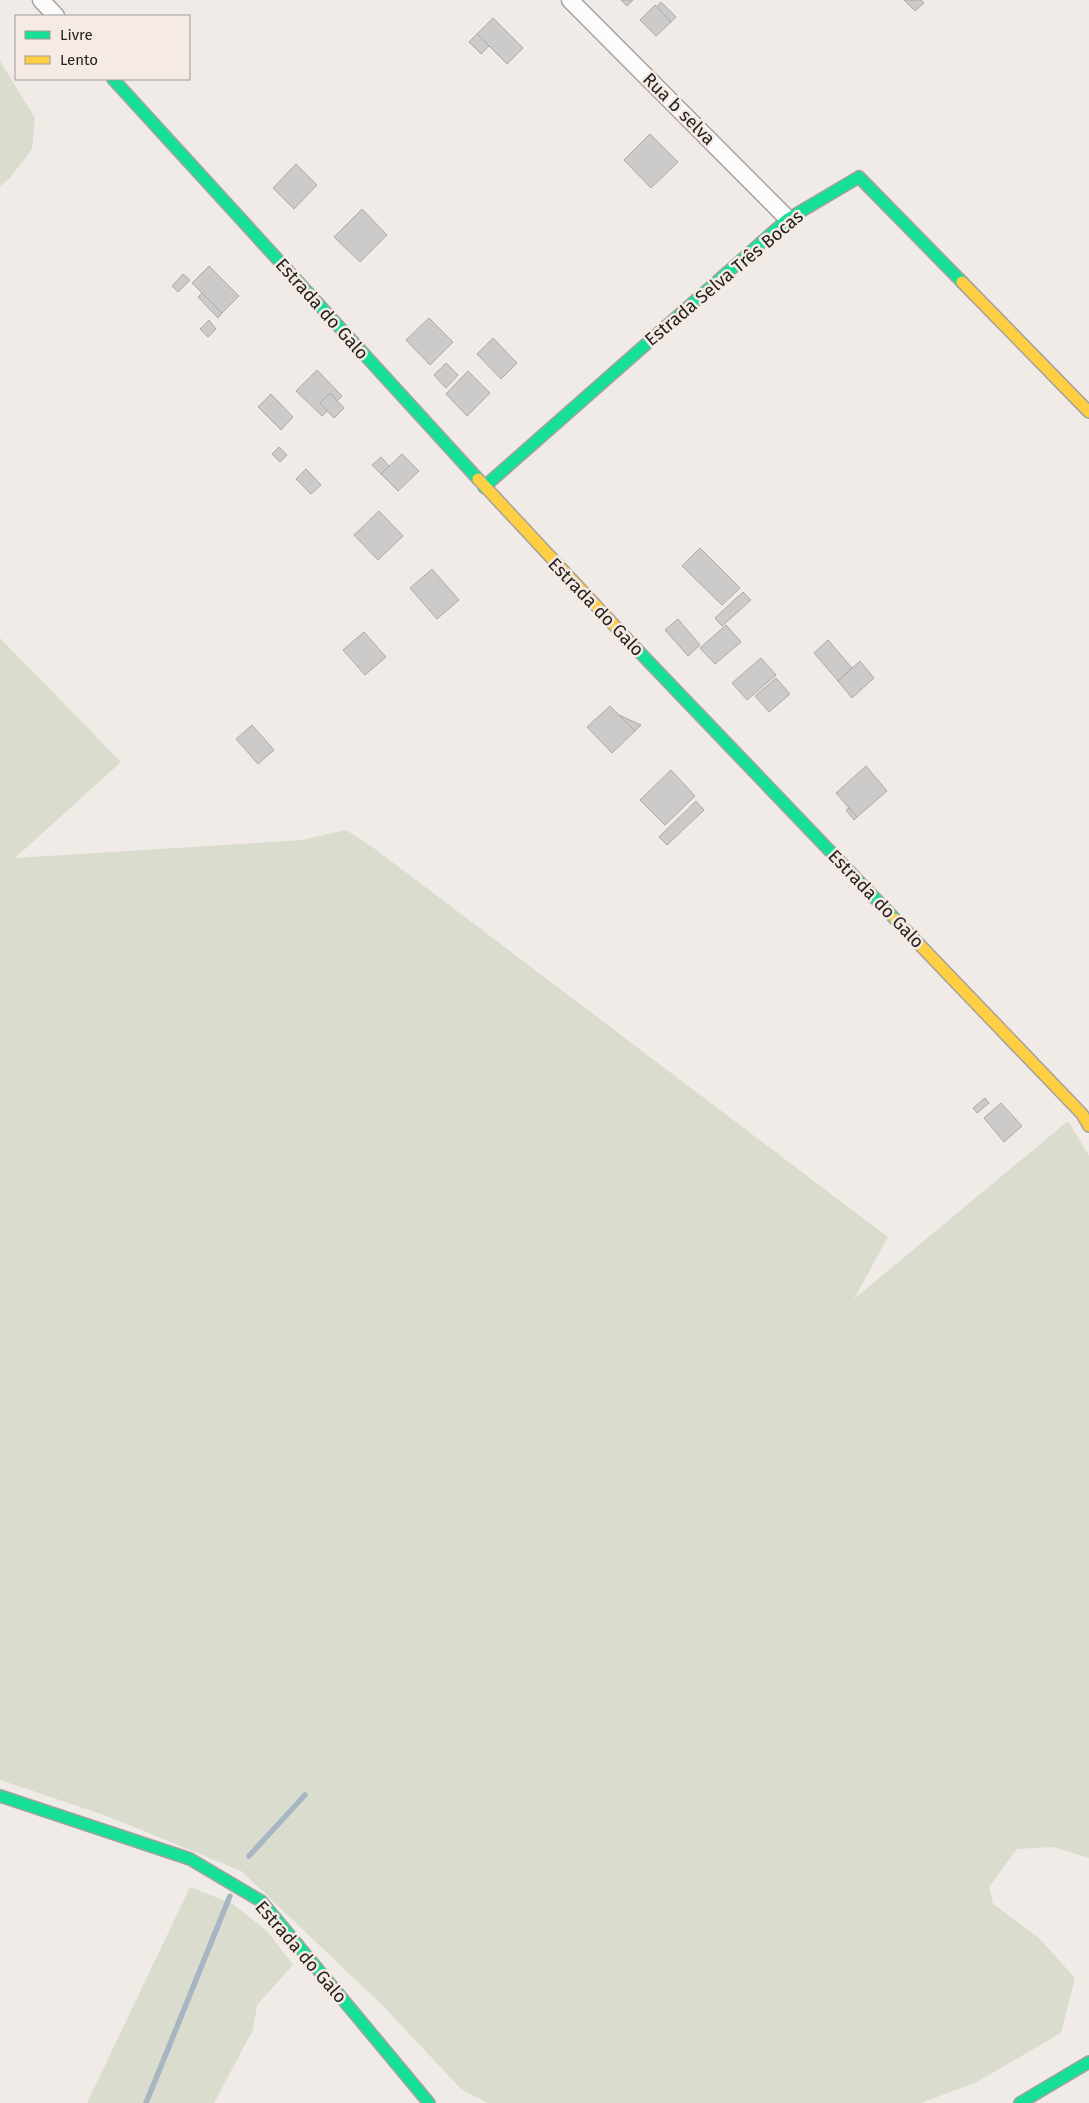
<svg xmlns="http://www.w3.org/2000/svg" width="1089" height="2103" viewBox="0 0 1089 2103" font-family="'Fira Sans',sans-serif">
<style>
.green{fill:#daddcd}
.lines{fill:none;stroke-linecap:round;stroke-linejoin:round}
.stream{stroke:#a7b6c3;stroke-width:5.5}
.building{fill:#cdcaca;stroke:#aca9a9}
.street-casing{stroke:#a5a19f;stroke-width:19}
.fast-casing{stroke:#a5a19f;stroke-width:14}
.slow-casing{stroke:#a5a19f;stroke-width:14}
.street{stroke:#fdfcfc;stroke-width:16}
.fast{stroke:#16e098;stroke-width:11}
.slow{stroke:#ffcf43;stroke-width:11}
.labels{text-anchor:middle;stroke-width:5;stroke-linejoin:round;paint-order:stroke}
.street-label{font-size:18px;fill:#25211f;stroke:#f5eae4}
</style>
<rect width="100%" height="100%" fill="#f1ebe8"/>
<!-- green -->
<g class="green">
<path d="M 0,61 L 35,118 L 32,149 L 10,178 L 0,186 Z"/>
<path d="M 0,638 L 121,762 L 15,858 L 302,840 L 346,830 L 371,846 L 888,1237 L 854,1299 L 1068,1121 L 1089,1156 L 1089,1858 L 1053,1847 L 1017,1849 L 989,1887 L 993,1904 L 1039,1938 L 1075,1978 L 1061,2033 L 977,2082 L 921,2103 L 488,2103 L 461,2089 L 382,2005 L 241,1871 L 107,1816 L 0,1780 Z"/>
<path d="M 190,1887 L 233,1904 L 267,1931 L 293,1965 L 257,2005 L 253,2030 L 214,2103 L 87,2103 Z"/>
</g>
<g class="lines">
<!-- stream -->
<g class="stream">
<path d="M 249,1856 L 305,1795"/>
<path d="M 146,2103 L 230,1896"/>
</g>
</g>
<!-- building -->
<g class="building">
<path d="M 621,0 L 633,0 L 627,6 Z"/>
<path d="M 904,0 L 921,0 L 924,3 L 915,11 Z"/>
<path d="M 661,2 L 676,17 L 671,22 L 656,7 Z"/>
<path d="M 655,5 L 671,22 L 656,36 L 640,20 Z"/>
<path d="M 493,18 L 523,48 L 507,64 L 477,34 Z"/>
<path d="M 477,34 L 489,46 L 481,54 L 469,42 Z"/>
<path d="M 650,134 L 678,162 L 651,188 L 624,160 Z"/>
<path d="M 296,164 L 317,185 L 294,209 L 273,188 Z"/>
<path d="M 362,209 L 387,235 L 360,262 L 334,237 Z"/>
<path d="M 209,266 L 239,296 L 222,313 L 192,283 Z"/>
<path d="M 183,274 L 190,280 L 178,292 L 172,286 Z"/>
<path d="M 202,293 L 222,313 L 218,318 L 198,297 Z"/>
<path d="M 429,318 L 453,342 L 430,365 L 406,340 Z"/>
<path d="M 209,320 L 216,329 L 208,337 L 200,329 Z"/>
<path d="M 493,338 L 517,363 L 501,379 L 477,354 Z"/>
<path d="M 446,363 L 458,375 L 446,388 L 434,375 Z"/>
<path d="M 317,370 L 342,396 L 322,416 L 296,391 Z"/>
<path d="M 468,371 L 490,393 L 467,416 L 446,394 Z"/>
<path d="M 330,393 L 344,408 L 334,418 L 320,403 Z"/>
<path d="M 271,394 L 293,417 L 281,430 L 258,407 Z"/>
<path d="M 279,447 L 287,455 L 280,462 L 272,454 Z"/>
<path d="M 402,454 L 419,471 L 398,491 L 381,474 Z"/>
<path d="M 381,457 L 389,466 L 381,474 L 372,465 Z"/>
<path d="M 306,469 L 321,485 L 311,494 L 296,479 Z"/>
<path d="M 379,511 L 403,536 L 378,560 L 354,535 Z"/>
<path d="M 700,548 L 740,588 L 722,605 L 682,566 Z"/>
<path d="M 432,569 L 459,600 L 437,619 L 410,588 Z"/>
<path d="M 743,592 L 751,600 L 722,626 L 715,618 Z"/>
<path d="M 678,619 L 700,645 L 688,656 L 665,630 Z"/>
<path d="M 726,625 L 741,642 L 715,664 L 700,648 Z"/>
<path d="M 364,632 L 386,657 L 365,675 L 343,650 Z"/>
<path d="M 828,640 L 852,668 L 838,681 L 814,653 Z"/>
<path d="M 761,658 L 776,675 L 747,700 L 732,683 Z"/>
<path d="M 860,661 L 874,678 L 852,698 L 838,681 Z"/>
<path d="M 776,678 L 790,694 L 769,712 L 755,696 Z"/>
<path d="M 610,706 L 635,731 L 612,753 L 587,727 Z"/>
<path d="M 619,715 L 641,725 L 635,731 Z"/>
<path d="M 252,725 L 274,750 L 258,764 L 236,739 Z"/>
<path d="M 866,766 L 887,791 L 857,817 L 836,793 Z"/>
<path d="M 671,770 L 695,796 L 665,825 L 640,800 Z"/>
<path d="M 696,801 L 704,810 L 667,845 L 659,837 Z"/>
<path d="M 849,808 L 857,817 L 854,820 L 846,810 Z"/>
<path d="M 985,1098 L 989,1103 L 977,1113 L 973,1108 Z"/>
<path d="M 1001,1103 L 1022,1126 L 1004,1142 L 984,1118 Z"/>
</g>
<g class="lines">
<defs>
<g id="street">
<path d="M 41,0 L 56,16"/>
<path d="M 570,0 L 788,219"/>
</g>
<g id="fast">
<path d="M 113,79 L 478,479"/>
<path d="M 484,487 L 788,219 L 859,177 L 962,282"/>
<path d="M 626,638 L 895,919"/>
<path d="M 0,1796 L 190,1859 L 261,1901 L 429,2103"/>
<path d="M 1020,2103 L 1089,2062"/>
</g>
<g id="slow">
<path d="M 962,282 L 1089,412"/>
<path d="M 478,479 L 626,638"/>
<path d="M 895,919 L 1082,1114 L 1089,1126"/>
</g>
</defs>
<!-- street casing -->
<use href="#street" class="street-casing"/>
<!-- fast casing -->
<use href="#fast" class="fast-casing"/>
<!-- slow casing -->
<use href="#slow" class="slow-casing"/>
<!-- street -->
<use href="#street" class="street"/>
<!-- fast -->
<use href="#fast" class="fast"/>
<!-- slow -->
<use href="#slow" class="slow"/>
</g>
<g class="labels">
<!-- street labels -->
<g class="street-label">
<text transform="translate(679 109) rotate(45)" y="6">Rua b selva</text>
<text transform="translate(724 278) rotate(-40)" y="6">Estrada Selva Três Bocas</text>
<text transform="translate(322 309) rotate(48)" y="6">Estrada do Galo</text>
<text transform="translate(596 607) rotate(46)" y="6">Estrada do Galo</text>
<text transform="translate(876 899) rotate(46)" y="6">Estrada do Galo</text>
<text transform="translate(301 1952) rotate(49)" y="6">Estrada do Galo</text>
</g>
</g>
<!-- legend -->
<rect x="15" y="15" width="175" height="65" fill="#f5eae4" stroke="#a29a95"/>
<rect x="25" y="31" width="25" height="8" fill="#16e098" stroke="#a29a95"/>
<text x="60" y="40" font-size="15" fill="#25211f">Livre</text>
<rect x="25" y="56" width="25" height="8" fill="#ffcf43" stroke="#a29a95"/>
<text x="60" y="65" font-size="15" fill="#25211f">Lento</text>
</svg>
